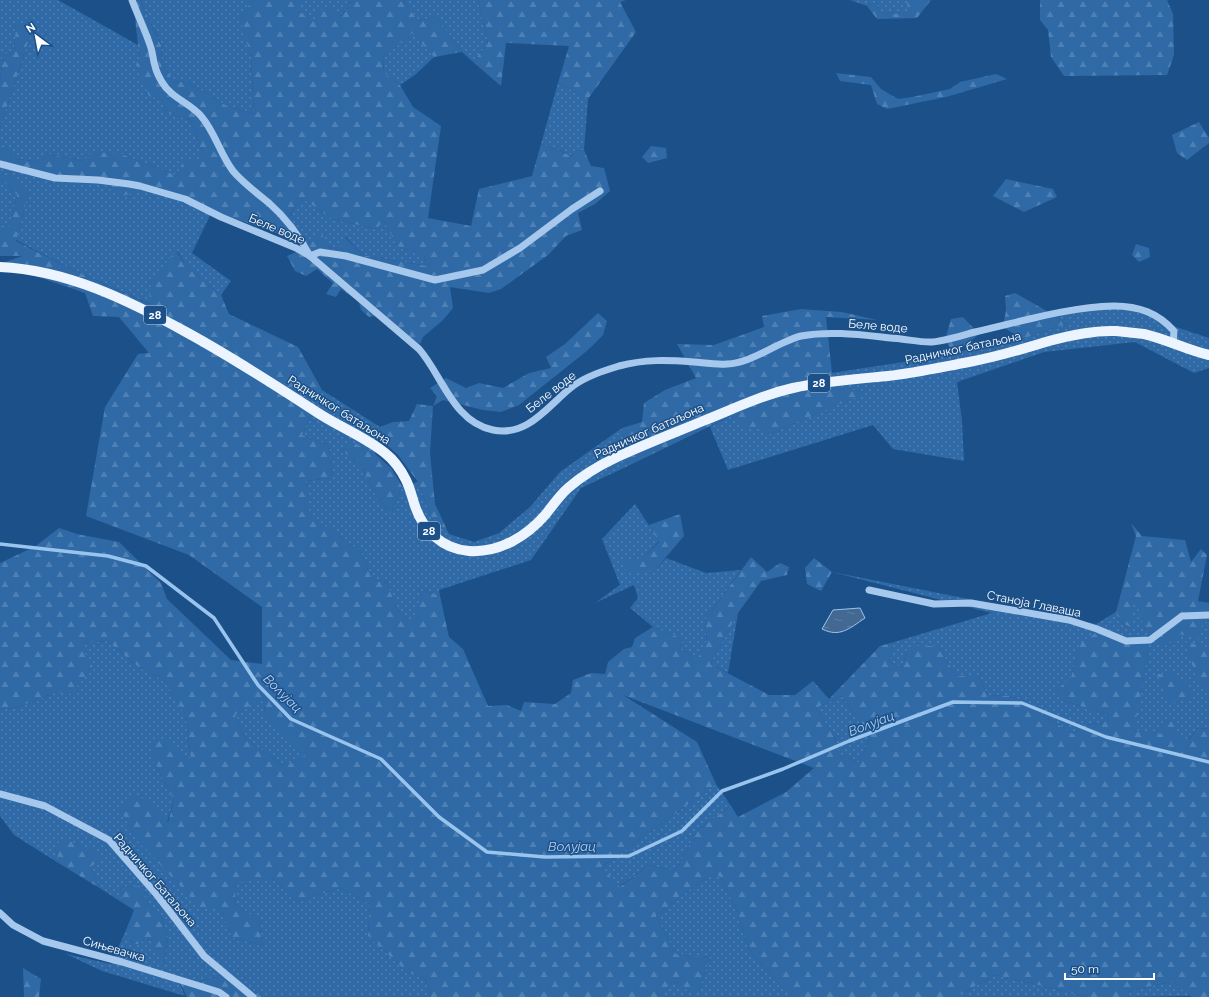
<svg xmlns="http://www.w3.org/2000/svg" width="1209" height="997" viewBox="0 0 1209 997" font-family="Raleway,sans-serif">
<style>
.grass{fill:url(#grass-dots)}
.forest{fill:url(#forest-firs);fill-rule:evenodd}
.water{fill:url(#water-ripples);stroke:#99c4ee}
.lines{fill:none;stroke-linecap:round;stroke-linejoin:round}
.stream{stroke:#99c4ee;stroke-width:3.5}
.minor{stroke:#a6c8ec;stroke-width:7}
.major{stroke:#ebf4ff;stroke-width:10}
.labels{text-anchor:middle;stroke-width:3;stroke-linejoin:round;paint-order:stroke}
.shield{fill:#1c5089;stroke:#bbcadc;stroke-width:1}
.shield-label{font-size:11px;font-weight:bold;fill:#fff}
.street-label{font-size:12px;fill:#fff;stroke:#1c5089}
.water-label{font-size:13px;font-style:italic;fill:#b2d2f3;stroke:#1c5089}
</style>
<defs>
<pattern id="grass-dots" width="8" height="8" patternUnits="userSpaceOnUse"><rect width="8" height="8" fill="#2f6aa7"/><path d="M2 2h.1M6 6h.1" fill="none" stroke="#4e80b4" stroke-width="1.8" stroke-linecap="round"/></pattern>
<pattern id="forest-firs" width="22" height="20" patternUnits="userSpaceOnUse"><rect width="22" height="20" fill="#2f6aa7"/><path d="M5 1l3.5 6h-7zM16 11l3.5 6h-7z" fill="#4e80b4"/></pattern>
<pattern id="water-ripples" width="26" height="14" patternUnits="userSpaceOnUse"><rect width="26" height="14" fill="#436891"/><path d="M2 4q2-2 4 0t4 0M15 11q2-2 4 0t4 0" fill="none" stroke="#5f7fa2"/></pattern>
</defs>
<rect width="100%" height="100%" fill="#1c5089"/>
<!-- grass -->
<g class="grass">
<path d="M 0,0 L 58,0 L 138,45 L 140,57 L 162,100 L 166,112 L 190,120 L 202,152 L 200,161 L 178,176 L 121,154 L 83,161 L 47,154 L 42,162 L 16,159 L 0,142 L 0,128 L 31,33 L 16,24 L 14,53 L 3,55 L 0,80 Z"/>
<path d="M 141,0 L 249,0 L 250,4 L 240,16 L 251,56 L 254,114 L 227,106 L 188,82 L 174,81 L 162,64 L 161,44 L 143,7 Z"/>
<path d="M 299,0 L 350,0 L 351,5 L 340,16 L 316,21 L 299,12 Z"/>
<path d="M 403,0 L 478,0 L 488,43 L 473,62 L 462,52 L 436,17 L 418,21 Z"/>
<path d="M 850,0 L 907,0 L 909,14 L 880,13 L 877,2 L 867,6 Z"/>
<path d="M 412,33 L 434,57 L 415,75 L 400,85 L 384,73 L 383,58 Z"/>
<path d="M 558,83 L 588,99 L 584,150 L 576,151 L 573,156 L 541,144 Z"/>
<path d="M 0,161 L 149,189 L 212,211 L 192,253 L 231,281 L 221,295 L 187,267 L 177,251 L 150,304 L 69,268 L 16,240 L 28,194 L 0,177 L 17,195 L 9,231 L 0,224 Z"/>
<path d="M 304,199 L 332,219 L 376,229 L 384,221 L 397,246 L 424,255 L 427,266 L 362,255 L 345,236 L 341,250 L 327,246 L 303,249 L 296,240 L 290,217 L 296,204 Z"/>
<path d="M 1137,305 L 1176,327 L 1209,338 L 1209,368 L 1194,373 L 1135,342 L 1044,352 L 957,382 L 962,421 L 964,461 L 893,449 L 873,425 L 728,470 L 710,427 L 731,416 L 760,425 L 769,434 L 867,392 L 830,388 L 832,373 L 923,359 L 1022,339 L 1068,323 L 1047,311 Z"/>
<path d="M 322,390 L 380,427 L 375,454 L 355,444 L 341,450 L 362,466 L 367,479 L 378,498 L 391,514 L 402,486 L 418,482 L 433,521 L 449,534 L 474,542 L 499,533 L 530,507 L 560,472 L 622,428 L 628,466 L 581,488 L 531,560 L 439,590 L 440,596 L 423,590 L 413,623 L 398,611 L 387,583 L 372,579 L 361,552 L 309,515 L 306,481 L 332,478 L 329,445 L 302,435 Z"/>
<path d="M 635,504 L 659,541 L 643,558 L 655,570 L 666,558 L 706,573 L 741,570 L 705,620 L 707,641 L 698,658 L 679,649 L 683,639 L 653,627 L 630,608 L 638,598 L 634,585 L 595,603 L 620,585 L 602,539 Z"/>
<path d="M 832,572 L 1096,624 L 1116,612 L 1119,621 L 1130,628 L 1131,600 L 1136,598 L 1145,631 L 1180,634 L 1209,620 L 1209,729 L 1198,728 L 1179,750 L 1161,735 L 1133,730 L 1149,651 L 1080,645 L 1071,677 L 1061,700 L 1109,715 L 1106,722 L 1085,725 L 1073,734 L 1038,712 L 1025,701 L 1009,696 L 988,695 L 978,676 L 956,676 L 938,646 L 908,646 L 902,668 L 889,662 L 894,642 L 992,613 Z"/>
<path d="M 738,613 L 728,673 L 710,664 Z"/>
<path d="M 107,641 L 136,665 L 166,682 L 180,707 L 186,715 L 191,763 L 151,756 L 174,800 L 167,822 L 121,809 L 137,840 L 166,870 L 221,909 L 232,937 L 263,946 L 259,921 L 234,903 L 237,882 L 273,878 L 296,902 L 340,888 L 370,904 L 368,936 L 408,973 L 425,978 L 431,997 L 263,997 L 222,975 L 199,982 L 176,975 L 185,996 L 102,971 L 66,954 L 111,964 L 126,930 L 133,944 L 139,944 L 145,938 L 152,940 L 164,965 L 168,937 L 161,916 L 149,905 L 142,886 L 120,887 L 123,903 L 101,889 L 90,867 L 83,848 L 70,841 L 55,848 L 60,864 L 14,835 L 0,816 L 0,710 L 18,707 L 57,692 L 80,643 Z"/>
<path d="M 263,696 L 265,714 L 307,755 L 285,766 L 247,740 L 235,715 Z"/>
<path d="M 842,696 L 870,737 L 859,763 L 838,754 L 835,737 L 816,708 Z"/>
<path d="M 716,784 L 731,806 L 698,830 L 675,871 L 648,865 L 619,887 L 602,867 Z"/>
<path d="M 717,873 L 735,906 L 749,950 L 790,997 L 658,997 L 674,981 L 696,996 L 710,958 L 676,954 L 656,916 L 697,884 Z"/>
<path d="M 996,975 L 1089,997 L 955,997 Z"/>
<path d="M 1173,982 L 1191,996 L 1130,997 L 1128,992 L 1155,985 Z"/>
</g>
<!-- forest -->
<g class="forest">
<path d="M 133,0 L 141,0 L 143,7 L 161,45 L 162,64 L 174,81 L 188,82 L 227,106 L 254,114 L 251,56 L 239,16 L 250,4 L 249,0 L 299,0 L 299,12 L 316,20 L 316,11 L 329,8 L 341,16 L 351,5 L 350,0 L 403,0 L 418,21 L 436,17 L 462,52 L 434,57 L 412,33 L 383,58 L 384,73 L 400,85 L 413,107 L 441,126 L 428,218 L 471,226 L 479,189 L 532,176 L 541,144 L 572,156 L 576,151 L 584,150 L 591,166 L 604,168 L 610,191 L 595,204 L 578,213 L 582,230 L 566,236 L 548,255 L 501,289 L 489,293 L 450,287 L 453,308 L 443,320 L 423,337 L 420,344 L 378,315 L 369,317 L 361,310 L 359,302 L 341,289 L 336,297 L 326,294 L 333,283 L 317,269 L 306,276 L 295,271 L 287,256 L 303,249 L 320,230 L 327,246 L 341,250 L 344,236 L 362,255 L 427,266 L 424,255 L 397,246 L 384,221 L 376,229 L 332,219 L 304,199 L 296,204 L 290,216 L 296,240 L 149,189 L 118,197 L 98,177 L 56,175 L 0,161 L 0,142 L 16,159 L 42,162 L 47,154 L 83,161 L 92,152 L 121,154 L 178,176 L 184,158 L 200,160 L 202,152 L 190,120 L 166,112 L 162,100 L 149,96 L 136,65 L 140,57 L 138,45 Z"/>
<path d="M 478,0 L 626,0 L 620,2 L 636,32 L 588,99 L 558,83 L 569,46 L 506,43 L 501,86 L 473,62 L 488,43 Z"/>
<path d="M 907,0 L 931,0 L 917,18 L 877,19 L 867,6 L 877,2 L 880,13 L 908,14 Z"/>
<path d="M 1040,0 L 1167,0 L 1173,14 L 1174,55 L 1167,75 L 1064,76 L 1051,57 L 1048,30 L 1040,20 Z"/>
<path d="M 16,23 L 31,33 L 0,128 L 0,80 L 3,55 L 14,53 Z"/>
<path d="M 836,73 L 871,77 L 881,89 L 898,99 L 912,97 L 950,89 L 960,82 L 996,74 L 1007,79 L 946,97 L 887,109 L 877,104 L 871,85 L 840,81 Z"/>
<path d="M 1199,122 L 1209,138 L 1209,143 L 1187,160 L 1177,153 L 1172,135 Z"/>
<path d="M 651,146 L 666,148 L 667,158 L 648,163 L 642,157 Z"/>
<path d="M 10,176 L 28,194 L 16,241 L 69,268 L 149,304 L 151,280 L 176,251 L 187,267 L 221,295 L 229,314 L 298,347 L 322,390 L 302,435 L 329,445 L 332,478 L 306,481 L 310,515 L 361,552 L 372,579 L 387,583 L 398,611 L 413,622 L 423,590 L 440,596 L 449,637 L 463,649 L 488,706 L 507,705 L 521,711 L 524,702 L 555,704 L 571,693 L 573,680 L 591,673 L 605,674 L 608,662 L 624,649 L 632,647 L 635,638 L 653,627 L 683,639 L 679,649 L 698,658 L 707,641 L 705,620 L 751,557 L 767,572 L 780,563 L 789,567 L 787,575 L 761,581 L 738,613 L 710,664 L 769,695 L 795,695 L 813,681 L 829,699 L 880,646 L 894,642 L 889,662 L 902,668 L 908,646 L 938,646 L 956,676 L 978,676 L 988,695 L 1009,696 L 1025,701 L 1038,712 L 1073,734 L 1085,725 L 1106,722 L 1109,715 L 1061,700 L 1056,691 L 1071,677 L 1080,644 L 1096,633 L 1143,644 L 1149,651 L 1134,730 L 1161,734 L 1161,723 L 1173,718 L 1177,737 L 1189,739 L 1198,728 L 1209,729 L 1209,997 L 1190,997 L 1191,996 L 1173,982 L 1155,985 L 1128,992 L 1130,997 L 1089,997 L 996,975 L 955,997 L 790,997 L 749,950 L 735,906 L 717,873 L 697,884 L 656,916 L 676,954 L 710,958 L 696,996 L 674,981 L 658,997 L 431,997 L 425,978 L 408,973 L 368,936 L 370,904 L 340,888 L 296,902 L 273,878 L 237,883 L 234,903 L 259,921 L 263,946 L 232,937 L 221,909 L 200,907 L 137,840 L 120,809 L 133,796 L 149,800 L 168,822 L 174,800 L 151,756 L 152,741 L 167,740 L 191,762 L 186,715 L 180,707 L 166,682 L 136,665 L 107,641 L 80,643 L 93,668 L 71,694 L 57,692 L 18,707 L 0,710 L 0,563 L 36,546 L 59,528 L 77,534 L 119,542 L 161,583 L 167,599 L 231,660 L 262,664 L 262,607 L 189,555 L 86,516 L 105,407 L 138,354 L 149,353 L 119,317 L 93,316 L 85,293 L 0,264 L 22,256 L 0,256 L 0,224 L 9,230 L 17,195 L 0,177 ZM 623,695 L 814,768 L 786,792 L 738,817 L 731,806 L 698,830 L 675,871 L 648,865 L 620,887 L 602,867 L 716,784 L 697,742 ZM 842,696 L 870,737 L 859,763 L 838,754 L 835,737 L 816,708 ZM 263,697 L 265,714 L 306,755 L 285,766 L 247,740 L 235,715 Z"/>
<path d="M 1006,179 L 1053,189 L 1057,197 L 1024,212 L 993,196 Z"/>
<path d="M 1136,244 L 1149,248 L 1150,257 L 1139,262 L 1132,255 Z"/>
<path d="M 1015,293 L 1068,323 L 1022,339 L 1003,327 L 1006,310 L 1005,296 Z"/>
<path d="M 801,309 L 842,312 L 877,320 L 826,317 L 832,373 L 830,388 L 868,392 L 769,434 L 760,426 L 741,428 L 731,416 L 628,466 L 622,428 L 642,422 L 644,403 L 665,390 L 696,378 L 677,344 L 714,345 L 764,327 L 762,316 Z"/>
<path d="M 598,313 L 607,321 L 603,335 L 588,350 L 519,405 L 501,412 L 483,410 L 443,400 L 433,406 L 430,453 L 435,504 L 449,534 L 433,521 L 418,482 L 398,455 L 378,437 L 380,427 L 393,422 L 409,421 L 417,404 L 433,406 L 437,396 L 430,388 L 446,378 L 466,388 L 479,383 L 503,388 L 529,373 L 551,368 L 546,357 L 565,344 Z"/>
<path d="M 963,317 L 979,334 L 961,349 L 951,349 L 945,340 L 951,319 Z"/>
<path d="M 355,443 L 375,454 L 391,468 L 402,486 L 391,514 L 378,498 L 367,479 L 362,466 L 341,450 Z"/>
<path d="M 680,514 L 684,536 L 655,570 L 626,572 L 625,560 L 643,558 L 659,542 L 649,525 Z"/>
<path d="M 1131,523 L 1142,536 L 1185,540 L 1191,562 L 1201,549 L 1207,555 L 1198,601 L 1209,603 L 1209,620 L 1203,623 L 1198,639 L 1180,634 L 1164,647 L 1145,631 L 1135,598 L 1131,600 L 1131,628 L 1119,621 L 1116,612 L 1136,536 Z"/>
<path d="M 814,558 L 832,572 L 821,591 L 807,584 L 805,568 Z"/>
<path d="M 1184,642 L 1201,645 L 1209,654 L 1209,691 L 1202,689 L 1201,680 L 1197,678 Z"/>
<path d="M 1170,669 L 1177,679 L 1188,682 L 1193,697 L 1175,703 L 1166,697 L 1159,678 L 1155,673 L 1163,675 Z"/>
<path d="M 59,841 L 70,841 L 83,848 L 94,848 L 102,859 L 90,867 L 101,889 L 60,864 L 55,848 Z"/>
<path d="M 142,886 L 149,905 L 161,916 L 168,937 L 164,966 L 153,948 L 152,940 L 145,938 L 139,944 L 133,944 L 126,930 L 134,910 L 123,903 L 120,887 Z"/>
<path d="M 23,968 L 41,979 L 39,997 L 24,997 Z"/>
<path d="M 176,975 L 199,982 L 222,975 L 263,997 L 187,997 Z"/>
</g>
<!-- water -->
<path class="water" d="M 860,608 L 865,618 C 850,628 840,638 822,629 L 833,610 Z"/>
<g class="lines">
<!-- stream -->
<path class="stream" d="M 0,544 L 108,556 L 146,566 L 214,618 L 258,685 L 291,719 L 381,759 L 439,817 L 487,852 L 545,857 L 629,856 L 682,831 L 722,791 L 783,769 L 849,741 L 953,702 L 1022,703 L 1106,737 L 1209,762"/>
<!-- minor -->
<g class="minor">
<path d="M 132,0 C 138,16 146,32 151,48 C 153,54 153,60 155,66 C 156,71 159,77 162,82 C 171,98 190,103 201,116 C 215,132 220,154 233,171 C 243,183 257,193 269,203 C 286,218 300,237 310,256 L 320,252 L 346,256 L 435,280 L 483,270 L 520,248 L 572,209 L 600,191"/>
<path d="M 0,164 L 55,178 L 98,180 L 129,184 L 140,186 L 171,195 L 185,199 L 221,217 L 296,248 L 310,256 L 419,349 C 442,375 453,422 493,430 C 529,437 548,405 573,386 C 587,376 603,371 619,366 C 646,359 667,360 694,362 C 705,363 717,365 727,364 C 748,363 766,350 785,342 C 790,340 796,337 801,336 C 833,330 868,336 901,339 C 910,340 920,342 930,342 C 942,342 963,335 975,332 C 1020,322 1068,307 1114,306 C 1139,306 1158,313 1174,331 L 1173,344"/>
<path d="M 869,590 L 934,604 L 971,603 L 1069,620 L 1097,629 L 1126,641 L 1150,640 L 1182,616 L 1209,615"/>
<path d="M 0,794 L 45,806 L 109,840 L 157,895 L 204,956 L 253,997"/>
<path d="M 0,913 L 13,925 L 43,941 L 122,962 L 219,992 L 226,997"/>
</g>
<!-- major -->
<path class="major" d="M 0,267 C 67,270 128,300 186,332 C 230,356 272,383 315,411 C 337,426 364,436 385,453 C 394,460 401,470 406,480 C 410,488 412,497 415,506 C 423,530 442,549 469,551 C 500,553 527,536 546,514 C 553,505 560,495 568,488 C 582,476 598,466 615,458 C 643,445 674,433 703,421 C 733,409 762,395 793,388 C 825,381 856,379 888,376 C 915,373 942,367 969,362 C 996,357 1023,349 1049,341 C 1071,335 1093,330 1116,331 C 1125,332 1135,333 1144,334 C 1166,339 1187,350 1209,355"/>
</g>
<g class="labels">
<!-- shield labels -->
<g class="shield">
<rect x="144" y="306" width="22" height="18" rx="3"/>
<rect x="808" y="374" width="22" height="18" rx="3"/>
<rect x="418" y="522" width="22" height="18" rx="3"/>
</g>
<g class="shield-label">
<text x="155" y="319">28</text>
<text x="819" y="387">28</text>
<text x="429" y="535">28</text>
</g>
<!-- street labels -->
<g class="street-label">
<text transform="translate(277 229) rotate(23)" y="4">Беле воде</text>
<text transform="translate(878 326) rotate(5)" y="4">Беле воде</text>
<text transform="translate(963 348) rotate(-12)" y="4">Радничког батаљона</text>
<text transform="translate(551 392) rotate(-38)" y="4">Беле воде</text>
<text transform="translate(339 410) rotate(32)" y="4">Радничког батаљона</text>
<text transform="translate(649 431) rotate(-24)" y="4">Радничког батаљона</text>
<text transform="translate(1034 604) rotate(11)" y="4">Станоја Главаша</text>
<text transform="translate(155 880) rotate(49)" y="4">Радничког Батаљона</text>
<text transform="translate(114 949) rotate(16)" y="4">Сињевачка</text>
</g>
<!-- water labels -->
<g class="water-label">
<text transform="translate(283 693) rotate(45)" y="5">Волујац</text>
<text transform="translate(871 723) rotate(-21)" y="5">Волујац</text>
<text x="572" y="851">Волујац</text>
</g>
</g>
<!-- north arrow -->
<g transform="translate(36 36) rotate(328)" stroke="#1c5089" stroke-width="3" paint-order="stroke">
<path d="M0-3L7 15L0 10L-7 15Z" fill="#ffffff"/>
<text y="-6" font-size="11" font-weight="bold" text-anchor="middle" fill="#ffffff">N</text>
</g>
<!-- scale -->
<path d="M1065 973v6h89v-6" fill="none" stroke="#ffffff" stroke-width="2"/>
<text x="1071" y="973" font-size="12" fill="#ffffff" stroke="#1c5089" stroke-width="3" paint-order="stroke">50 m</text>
</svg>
